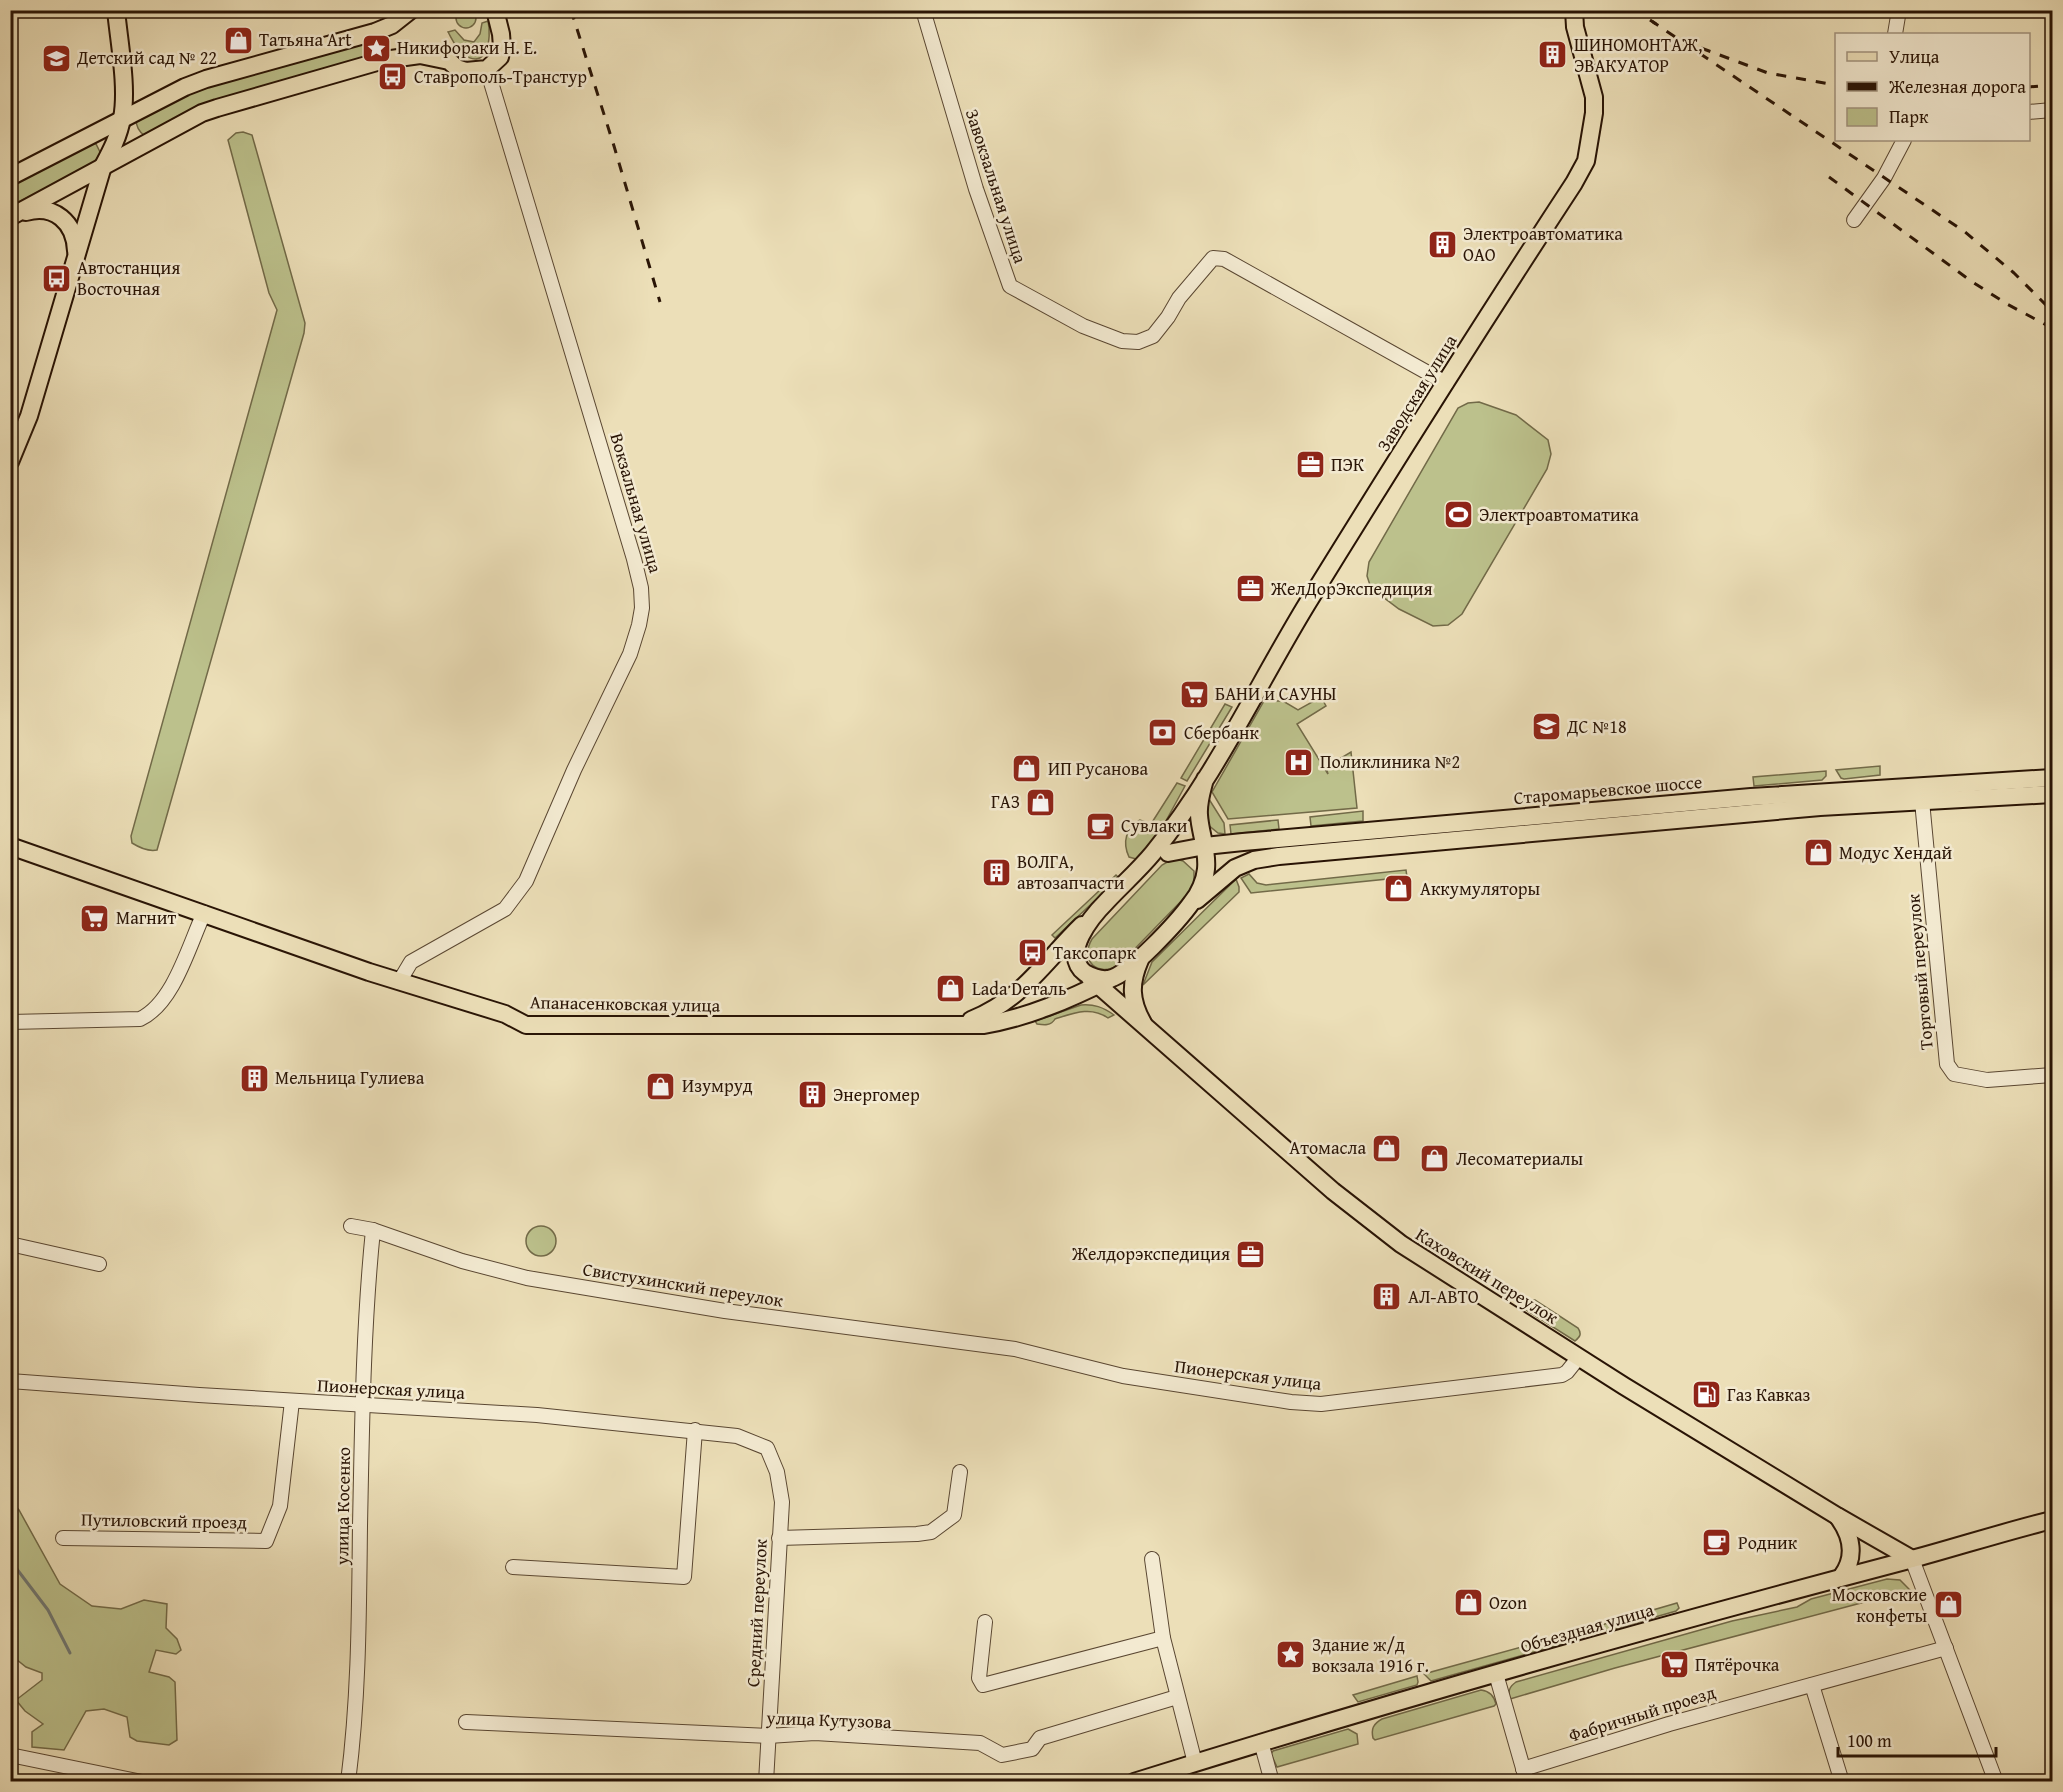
<svg xmlns="http://www.w3.org/2000/svg" width="2063" height="1792" viewBox="0 0 2063 1792" font-family="'Gentium Book Plus',serif">
<style>
.green{fill:#bcc18c;stroke:#726a48;stroke-width:1.5}
.lines{fill:none;stroke-linecap:round;stroke-linejoin:round}
.stream{stroke:#707772;stroke-width:3}
.minor-casing{stroke:#5a4732;stroke-width:16}
.major-casing{stroke:#291405;stroke-width:20}
.minor{stroke:#f3ead1;stroke-width:14}
.major{stroke:#ecdfb8;stroke-width:16}
.rail{stroke:#291405;stroke-width:3;stroke-dasharray:10 10;stroke-linecap:butt}
.labels{text-anchor:middle;stroke-width:5;stroke-linejoin:round;paint-order:stroke}
.poi-label{font-size:18px;fill:#291405;stroke:#f3ead1;text-anchor:start}
.street-label{font-size:18px;fill:#291405;stroke:#f3ead1}
</style>
<rect width="100%" height="100%" fill="#ecdfb8"/>
<filter id="stains"><feTurbulence type="fractalNoise" baseFrequency=".00333" numOctaves="4"/><feColorMatrix values="0 0 0 0 .2 0 0 0 0 .09 0 0 0 0 .02 0 0 0 .5 -.17"/></filter>
<radialGradient id="worn" r=".72"><stop offset=".6" stop-color="#630" stop-opacity="0"/><stop offset="1" stop-color="#630" stop-opacity=".3"/></radialGradient>
<!-- green -->
<g class="green">
<circle cx="466" cy="18" r="10"/>
<path d="M 488,21 C 492,38 487,73 462,53 C 456,48 452,39 448,32 L 455,30 L 464,40 L 474,42 L 480,34 L 482,23 Z"/>
<path d="M 370,39 L 375,58 L 145,136 C 139,132 136,126 136,119 L 188,91 Z"/>
<path d="M 243,132 L 252,135 L 305,323 L 304,333 L 157,850 C 148,852 140,848 132,843 L 131,836 L 277,310 L 269,293 L 228,140 L 236,133 Z"/>
<path d="M 88,142 L 96,144 L 101,154 L 98,161 L 11,206 L 11,182 Z"/>
<path d="M 1479,402 L 1516,415 L 1548,440 L 1551,454 L 1547,469 L 1462,614 L 1448,625 L 1433,626 L 1399,609 L 1371,588 L 1367,576 L 1369,562 L 1458,408 L 1468,403 Z"/>
<path d="M 1321,697 L 1326,706 L 1297,724 L 1328,774 L 1326,767 L 1351,752 L 1357,808 L 1228,819 L 1212,792 L 1264,701 L 1283,701 L 1298,710 Z"/>
<path d="M 1225,704 L 1232,707 L 1187,781 L 1181,778 Z"/>
<path d="M 1880,766 L 1880,775 L 1844,779 L 1841,778 L 1836,770 Z"/>
<path d="M 1826,771 L 1826,776 L 1822,780 L 1754,786 L 1753,777 Z"/>
<path d="M 1177,783 L 1185,786 L 1156,839 L 1136,859 L 1129,857 C 1122,842 1126,828 1140,820 L 1151,824 Z"/>
<path d="M 1207,796 L 1224,823 L 1225,834 L 1218,833 L 1207,824 L 1204,809 Z"/>
<path d="M 1363,811 L 1363,821 L 1311,826 L 1310,817 Z"/>
<path d="M 1278,820 L 1279,829 L 1231,834 L 1230,825 Z"/>
<path d="M 1176,859 L 1183,861 L 1194,871 L 1194,885 L 1190,892 L 1119,965 C 1098,978 1079,961 1092,939 L 1162,865 L 1169,861 Z"/>
<path d="M 1406,870 L 1407,877 L 1251,893 L 1241,878 L 1249,874 L 1257,883 L 1266,885 Z"/>
<path d="M 1116,875 L 1119,878 L 1055,938 L 1052,935 Z"/>
<path d="M 1236,879 L 1239,887 L 1239,892 L 1143,985 L 1152,962 Z"/>
<path d="M 1081,1005 C 1094,1004 1103,1007 1114,1015 L 1108,1018 C 1091,1006 1074,1013 1055,1019 C 1051,1026 1044,1025 1037,1024 L 1035,1021 Z"/>
<circle cx="541" cy="1241" r="15"/>
<path d="M 1532,1300 L 1535,1300 L 1578,1328 C 1582,1334 1580,1337 1575,1341 L 1523,1308 L 1526,1302 Z"/>
<path d="M 11,1501 L 19,1510 L 60,1584 L 92,1606 L 121,1609 L 144,1600 L 167,1604 L 166,1628 L 177,1639 L 181,1650 L 176,1654 L 156,1650 L 149,1672 L 169,1677 L 175,1682 L 177,1740 L 169,1745 L 137,1741 L 130,1737 L 127,1717 L 104,1709 L 86,1711 L 64,1750 L 32,1747 L 32,1732 L 43,1724 L 25,1711 L 16,1700 L 42,1680 L 42,1673 L 26,1667 L 11,1655 Z"/>
<path d="M 1887,1579 L 1900,1580 L 1910,1590 L 1615,1668 L 1510,1699 C 1508,1691 1509,1687 1516,1682 L 1732,1621 L 1797,1607 L 1811,1599 Z"/>
<path d="M 1677,1603 L 1679,1608 L 1676,1611 L 1607,1631 L 1601,1630 L 1598,1626 Z"/>
<path d="M 1583,1630 L 1584,1638 L 1431,1681 L 1424,1674 Z"/>
<path d="M 1417,1676 L 1418,1682 L 1417,1685 L 1358,1702 L 1353,1695 Z"/>
<path d="M 1481,1690 C 1490,1691 1494,1696 1496,1704 L 1494,1706 L 1375,1740 L 1373,1738 C 1371,1729 1373,1724 1382,1719 Z"/>
<path d="M 1348,1729 L 1357,1734 L 1358,1744 L 1277,1767 L 1271,1754 L 1273,1751 Z"/>
</g>
<g class="lines">
<!-- stream -->
<path class="stream" d="M 10,1560 L 48,1610 L 70,1653"/>
<defs>
<g id="minor">
<path d="M 923,10 L 976,189 L 1010,286 L 1083,326 L 1122,341 L 1138,342 L 1153,336 L 1168,317 L 1179,298 L 1213,258 L 1224,259 L 1446,383"/>
<path d="M 1895,34 L 1899,10"/>
<path d="M 2028,112 L 2052,110"/>
<path d="M 1854,220 L 1884,178 L 1904,140"/>
<path d="M 1922,801 L 1947,1064 L 1954,1074 L 1987,1080 L 2052,1075"/>
<path d="M 399,982 L 411,962 L 505,909 L 526,881 L 574,770 L 630,654 L 639,625 L 642,608 L 641,588 L 634,559 L 487,69"/>
<path d="M 10,1022 L 140,1019 C 174,1003 189,945 204,913"/>
<path d="M 351,1226 L 373,1230 L 462,1261 L 527,1278 L 725,1311 L 1015,1349 L 1123,1376 L 1291,1402 L 1321,1404 L 1562,1375 L 1567,1372 L 1579,1357"/>
<path d="M 10,1244 L 99,1264"/>
<path d="M 10,1381 L 199,1395 L 537,1415 L 737,1436 L 767,1448 L 777,1472 L 782,1502 L 766,1782"/>
<path d="M 63,1538 L 266,1541 L 280,1506 L 292,1401"/>
<path d="M 779,1538 L 917,1534 L 931,1532 L 954,1515 L 960,1472"/>
<path d="M 1152,1559 L 1163,1638 L 1195,1763"/>
<path d="M 1912,1559 L 1996,1782"/>
<path d="M 513,1567 L 684,1577 L 695,1430"/>
<path d="M 985,1622 L 979,1678 L 983,1685 L 1163,1638"/>
<path d="M 1496,1674 L 1527,1782"/>
<path d="M 1812,1685 L 1842,1782"/>
<path d="M 466,1722 L 768,1736 L 815,1733 L 980,1743 L 1002,1755 L 1032,1749 L 1040,1738 L 1177,1697"/>
<path d="M 1261,1742 L 1272,1782"/>
<path d="M 10,1755 L 142,1782"/>
<path d="M 1523,1769 L 1669,1724 L 1946,1648"/>
<path d="M 348,1782 C 359,1697 359,1612 360,1526 C 362,1427 363,1329 373,1230"/>
</g>
<g id="major">
<path d="M 10,177 L 185,87 L 206,79 L 375,32 L 392,25 L 411,10"/>
<path d="M 26,212 C 54,204 75,222 76,251"/>
<path d="M 10,217 L 202,113 L 217,108 L 384,60 L 420,55 L 449,61 L 457,68 L 466,71 L 487,69 L 500,57 L 502,47 L 501,34 L 495,10"/>
<path d="M 10,462 L 29,416 L 103,166 C 111,151 119,136 122,118 C 128,88 119,42 116,10"/>
<path d="M 1205,779 C 1202,791 1198,802 1199,815 C 1200,833 1208,850 1206,869 C 1205,880 1199,894 1192,902 C 1180,919 1127,978 1108,979 C 1100,980 1092,977 1085,973 C 1060,954 1092,916 1107,901 C 1122,885 1139,870 1153,853 C 1214,779 1257,686 1307,604 C 1394,463 1483,322 1574,183 L 1586,161 L 1594,113 L 1594,97 L 1575,27 L 1574,10"/>
<path d="M 10,846 L 369,972 L 505,1014 L 526,1025 L 983,1025 C 1027,1018 1070,999 1110,979"/>
<path d="M 1168,853 L 1205,846 L 1243,842 L 1751,797 L 2052,778"/>
<path d="M 1197,900 L 1235,868 L 1254,860 L 1279,856 L 1820,807 L 2052,794"/>
<path d="M 1140,960 C 1130,983 1130,1000 1143,1023"/>
<path d="M 1090,978 L 1333,1191 L 1401,1244 L 1624,1386 L 1837,1516 L 1912,1559"/>
<path d="M 971,1020 C 1022,1000 1044,962 1082,925"/>
<path d="M 1838,1517 C 1852,1536 1856,1557 1842,1576"/>
<path d="M 1134,1782 C 1389,1702 1646,1629 1905,1561 C 1954,1548 2003,1532 2052,1520"/>
</g>
</defs>
<!-- minor casing -->
<use href="#minor" class="minor-casing"/>
<!-- major casing -->
<use href="#major" class="major-casing"/>
<!-- minor -->
<use href="#minor" class="minor"/>
<!-- major -->
<use href="#major" class="major"/>
<!-- rail -->
<g class="rail">
<path d="M 571,10 L 614,146 L 660,302"/>
<path d="M 1636,10 L 1656,24"/>
<path d="M 1650,20 L 1965,232 L 2014,273 L 2052,311"/>
<path d="M 1701,48 L 1768,73 L 1836,85"/>
<path d="M 2028,87 L 2052,85"/>
<path d="M 1829,177 L 1971,281 L 2007,304 L 2052,328"/>
</g>
</g>
<!-- icons -->
<defs>
<symbol id="shop-square" viewBox="-11 -11 22 22"><rect x="-9" y="-9" width="18" height="18" rx="4" fill="#8f2418" stroke="#f3ead1"/><path d="M-5-2.5h2.3a2.7 3.5 0 0 1 5.4 0H5L5.5 6h-11ZM-1.5-2.5h3a1.5 2.3 0 0 0-3 0Z" fill="#fff"/></symbol>
<symbol id="sight-square" viewBox="-11 -11 22 22"><rect x="-9" y="-9" width="18" height="18" rx="4" fill="#8f2418" stroke="#f3ead1"/><path d="M0-6L1.8-2.2L6-1.7L2.9 1.2L3.7 5.4L0 3.3L-3.7 5.4L-2.9 1.2L-6-1.7L-1.8-2.2Z" fill="#fff"/></symbol>
<symbol id="building-square" viewBox="-11 -11 22 22"><rect x="-9" y="-9" width="18" height="18" rx="4" fill="#8f2418" stroke="#f3ead1"/><path d="M-4-6H4V6H1V3H-1V6H-4ZM-2.5-4.3h1.7v1.8h-1.7ZM.8-4.3h1.7v1.8H.8ZM-2.5-1h1.7V.8h-1.7ZM.8-1h1.7V.8H.8Z" fill="#fff"/></symbol>
<symbol id="school-square" viewBox="-11 -11 22 22"><rect x="-9" y="-9" width="18" height="18" rx="4" fill="#8f2418" stroke="#f3ead1"/><path d="M0-5L7-2L0 1L-7-2ZM-4 1L0 2.5L4 1V4Q0 6-4 4Z" fill="#fff"/></symbol>
<symbol id="bus-square" viewBox="-11 -11 22 22"><rect x="-9" y="-9" width="18" height="18" rx="4" fill="#8f2418" stroke="#f3ead1"/><path d="M-5-6H5V4H4V6H2V4H-2V6H-4V4H-5ZM-3.5-4V0h7V-4ZM-3.5 1.2v1.5H-2V1.2ZM2 1.2v1.5H3.5V1.2Z" fill="#fff"/></symbol>
<symbol id="office-square" viewBox="-11 -11 22 22"><rect x="-9" y="-9" width="18" height="18" rx="4" fill="#8f2418" stroke="#f3ead1"/><path d="M-6-3h4V-5.5h4V-3h4V5H-6ZM-1-4.5V-3h2v-1.5ZM-6 0V1H6V0Z" fill="#fff"/></symbol>
<symbol id="stadium-square" viewBox="-11 -11 22 22"><rect x="-9" y="-9" width="18" height="18" rx="4" fill="#8f2418" stroke="#f3ead1"/><path d="M0-5a6.5 5 0 1 0 0 10a6.5 5 0 1 0 0-10ZM-3.5-1.8h7v3.6h-7Z" fill="#fff"/></symbol>
<symbol id="supermarket-square" viewBox="-11 -11 22 22"><rect x="-9" y="-9" width="18" height="18" rx="4" fill="#8f2418" stroke="#f3ead1"/><path d="M-6-5.5h2.5l.6 2H6L4.5 2H-2.5L-4.4-4H-6ZM-1.5 3.2a1.3 1.3 0 1 0 .1 0ZM3 3.2a1.3 1.3 0 1 0 .1 0Z" fill="#fff"/></symbol>
<symbol id="bank-square" viewBox="-11 -11 22 22"><rect x="-9" y="-9" width="18" height="18" rx="4" fill="#8f2418" stroke="#f3ead1"/><path d="M-6-4H6V4H-6ZM0-2.3a2.3 2.3 0 1 0 0 4.6a2.3 2.3 0 1 0 0-4.6Z" fill="#fff"/></symbol>
<symbol id="hospital-square" viewBox="-11 -11 22 22"><rect x="-9" y="-9" width="18" height="18" rx="4" fill="#8f2418" stroke="#f3ead1"/><path d="M-5-5h3v3.5h4V-5h3V5h-3V1.5h-4V5h-3Z" fill="#fff"/></symbol>
<symbol id="cafe-square" viewBox="-11 -11 22 22"><rect x="-9" y="-9" width="18" height="18" rx="4" fill="#8f2418" stroke="#f3ead1"/><path d="M-5.5-4.5H6V0H3Q3 3.5 0 3.5H-2.5Q-5.5 3.5-5.5 0ZM3-3.2v2h1.7v-2ZM-6 4.5H4V6H-6Z" fill="#fff"/></symbol>
<symbol id="fuel-square" viewBox="-11 -11 22 22"><rect x="-9" y="-9" width="18" height="18" rx="4" fill="#8f2418" stroke="#f3ead1"/><path d="M-5.5-6h7V0h2V4h1.3V-2.5L3-4.5l.8-.8L6-3V5H2.5V1h-1V6h-7ZM-4.2-4.7v3.2H.2V-4.7Z" fill="#fff"/></symbol>
</defs>
<g fill-rule="evenodd">
<use href="#shop-square" x="222" y="24" width="33" height="33"/>
<use href="#sight-square" x="360" y="32" width="33" height="33"/>
<use href="#building-square" x="1536" y="38" width="33" height="33"/>
<use href="#school-square" x="40" y="42" width="33" height="33"/>
<use href="#bus-square" x="376" y="60" width="33" height="33"/>
<use href="#building-square" x="1426" y="228" width="33" height="33"/>
<use href="#bus-square" x="40" y="262" width="33" height="33"/>
<use href="#office-square" x="1294" y="448" width="33" height="33"/>
<use href="#stadium-square" x="1442" y="498" width="33" height="33"/>
<use href="#office-square" x="1234" y="572" width="33" height="33"/>
<use href="#supermarket-square" x="1178" y="678" width="33" height="33"/>
<use href="#school-square" x="1530" y="710" width="33" height="33"/>
<use href="#bank-square" x="1146" y="716" width="33" height="33"/>
<use href="#hospital-square" x="1282" y="746" width="33" height="33"/>
<use href="#shop-square" x="1010" y="752" width="33" height="33"/>
<use href="#shop-square" x="1024" y="786" width="33" height="33"/>
<use href="#cafe-square" x="1084" y="810" width="33" height="33"/>
<use href="#shop-square" x="1802" y="836" width="33" height="33"/>
<use href="#building-square" x="980" y="856" width="33" height="33"/>
<use href="#shop-square" x="1382" y="872" width="33" height="33"/>
<use href="#supermarket-square" x="78" y="902" width="33" height="33"/>
<use href="#bus-square" x="1016" y="936" width="33" height="33"/>
<use href="#shop-square" x="934" y="972" width="33" height="33"/>
<use href="#building-square" x="238" y="1062" width="33" height="33"/>
<use href="#shop-square" x="644" y="1070" width="33" height="33"/>
<use href="#building-square" x="796" y="1078" width="33" height="33"/>
<use href="#shop-square" x="1370" y="1132" width="33" height="33"/>
<use href="#shop-square" x="1418" y="1142" width="33" height="33"/>
<use href="#office-square" x="1234" y="1238" width="33" height="33"/>
<use href="#building-square" x="1370" y="1280" width="33" height="33"/>
<use href="#fuel-square" x="1690" y="1378" width="33" height="33"/>
<use href="#cafe-square" x="1700" y="1526" width="33" height="33"/>
<use href="#shop-square" x="1452" y="1586" width="33" height="33"/>
<use href="#shop-square" x="1932" y="1588" width="33" height="33"/>
<use href="#sight-square" x="1274" y="1638" width="33" height="33"/>
<use href="#supermarket-square" x="1658" y="1648" width="33" height="33"/>
</g>
<g class="labels">
<!-- poi labels -->
<g class="poi-label">
<text x="259" y="46">Татьяна Art</text>
<text x="1574" y="51">ШИНОМОНТАЖ,<tspan x="1574" dy="21">ЭВАКУАТОР</tspan></text>
<text x="397" y="54">Никифораки Н. Е.</text>
<text x="77" y="64">Детский сад № 22</text>
<text x="414" y="83">Ставрополь-Транстур</text>
<text x="1463" y="240">Электроавтоматика<tspan x="1463" dy="21">ОАО</tspan></text>
<text x="77" y="274">Автостанция<tspan x="77" dy="21">Восточная</tspan></text>
<text x="1331" y="471">ПЭК</text>
<text x="1479" y="521">Электроавтоматика</text>
<text x="1271" y="595">ЖелДорЭкспедиция</text>
<text x="1215" y="700">БАНИ и САУНЫ</text>
<text x="1567" y="733">ДС №18</text>
<text x="1184" y="739">Сбербанк</text>
<text x="1320" y="768">Поликлиника №2</text>
<text x="1048" y="775">ИП Русанова</text>
<text x="1020" y="808" text-anchor="end">ГАЗ</text>
<text x="1121" y="832">Сувлаки</text>
<text x="1839" y="859">Модус Хендай</text>
<text x="1017" y="868">ВОЛГА,<tspan x="1017" dy="21">автозапчасти</tspan></text>
<text x="1420" y="895">Аккумуляторы</text>
<text x="116" y="924">Магнит</text>
<text x="1053" y="959">Таксопарк</text>
<text x="972" y="995">Lada Dеталь</text>
<text x="275" y="1084">Мельница Гулиева</text>
<text x="682" y="1092">Изумруд</text>
<text x="833" y="1101">Энергомер</text>
<text x="1366" y="1154" text-anchor="end">Атомасла</text>
<text x="1456" y="1165">Лесоматериалы</text>
<text x="1230" y="1260" text-anchor="end">Желдорэкспедиция</text>
<text x="1408" y="1303">АЛ-АВТО</text>
<text x="1727" y="1401">Газ Кавказ</text>
<text x="1738" y="1549">Родник</text>
<text x="1927" y="1601" text-anchor="end">Московские<tspan x="1927" dy="21">конфеты</tspan></text>
<text x="1489" y="1609">Ozon</text>
<text x="1312" y="1651">Здание ж/д<tspan x="1312" dy="21">вокзала 1916 г.</tspan></text>
<text x="1695" y="1671">Пятёрочка</text>
</g>
<!-- street labels -->
<g class="street-label">
<text transform="translate(996 186) rotate(72)" y="6">Завокзальная улица</text>
<text transform="translate(1417 393) rotate(-58)" y="6">Заводская улица</text>
<text transform="translate(636 503) rotate(74)" y="6">Вокзальная улица</text>
<text transform="translate(1608 790) rotate(-5)" y="6">Старомарьевское шоссе</text>
<text transform="translate(1920 972) rotate(-95)" y="6">Торговый переулок</text>
<text transform="translate(625 1004) rotate(1)" y="6">Апанасенковская улица</text>
<text transform="translate(1487 1276) rotate(32)" y="6">Каховский переулок</text>
<text transform="translate(683 1285) rotate(9)" y="6">Свистухинский переулок</text>
<text transform="translate(1248 1375) rotate(7)" y="6">Пионерская улица</text>
<text transform="translate(391 1389) rotate(3)" y="6">Пионерская улица</text>
<text transform="translate(343 1506) rotate(-89)" y="6">улица Косенко</text>
<text transform="translate(164 1521) rotate(1)" y="6">Путиловский проезд</text>
<text transform="translate(757 1613) rotate(-87)" y="6">Средний переулок</text>
<text transform="translate(1587 1628) rotate(-16)" y="6">Объездная улица</text>
<text transform="translate(1642 1714) rotate(-17)" y="6">Фабричный проезд</text>
<text transform="translate(829 1720) rotate(2)" y="6">улица Кутузова</text>
</g>
</g>
<!-- margin -->
<rect width="2063" height="1792" fill="none" stroke="#ecdfb8" stroke-width="36"/>
<rect x="12" y="12" width="2039" height="1768" fill="none" stroke="#291405" stroke-width="3"/>
<rect x="18" y="18" width="2027" height="1756" fill="none" stroke="#291405" stroke-width="1.5"/>
<!-- legend -->
<rect x="1835" y="33" width="195" height="108" fill="#f3ead1" stroke="#a2947f" stroke-width="1.5"/>
<rect x="1847" y="52" width="30" height="9" fill="#ecdfb8" stroke="#a2947f" stroke-width="1.5"/>
<text x="1889" y="63" font-size="18" fill="#291405">Улица</text>
<rect x="1847" y="82" width="30" height="9" fill="#291405" stroke="#a2947f" stroke-width="1.5"/>
<text x="1889" y="93" font-size="18" fill="#291405">Железная дорога</text>
<rect x="1847" y="108" width="30" height="18" fill="#bcc18c" stroke="#a2947f" stroke-width="1.5"/>
<text x="1889" y="123" font-size="18" fill="#291405">Парк</text>
<!-- scale -->
<path d="M1838 1747v9h158v-9" fill="none" stroke="#291405" stroke-width="3"/>
<text x="1847" y="1747" font-size="18" fill="#291405" stroke="#f3ead1" stroke-width="4.5" paint-order="stroke">100 m</text>
<rect width="100%" height="100%" filter="url(#stains)"/>
<rect width="100%" height="100%" fill="url(#worn)"/>
</svg>
